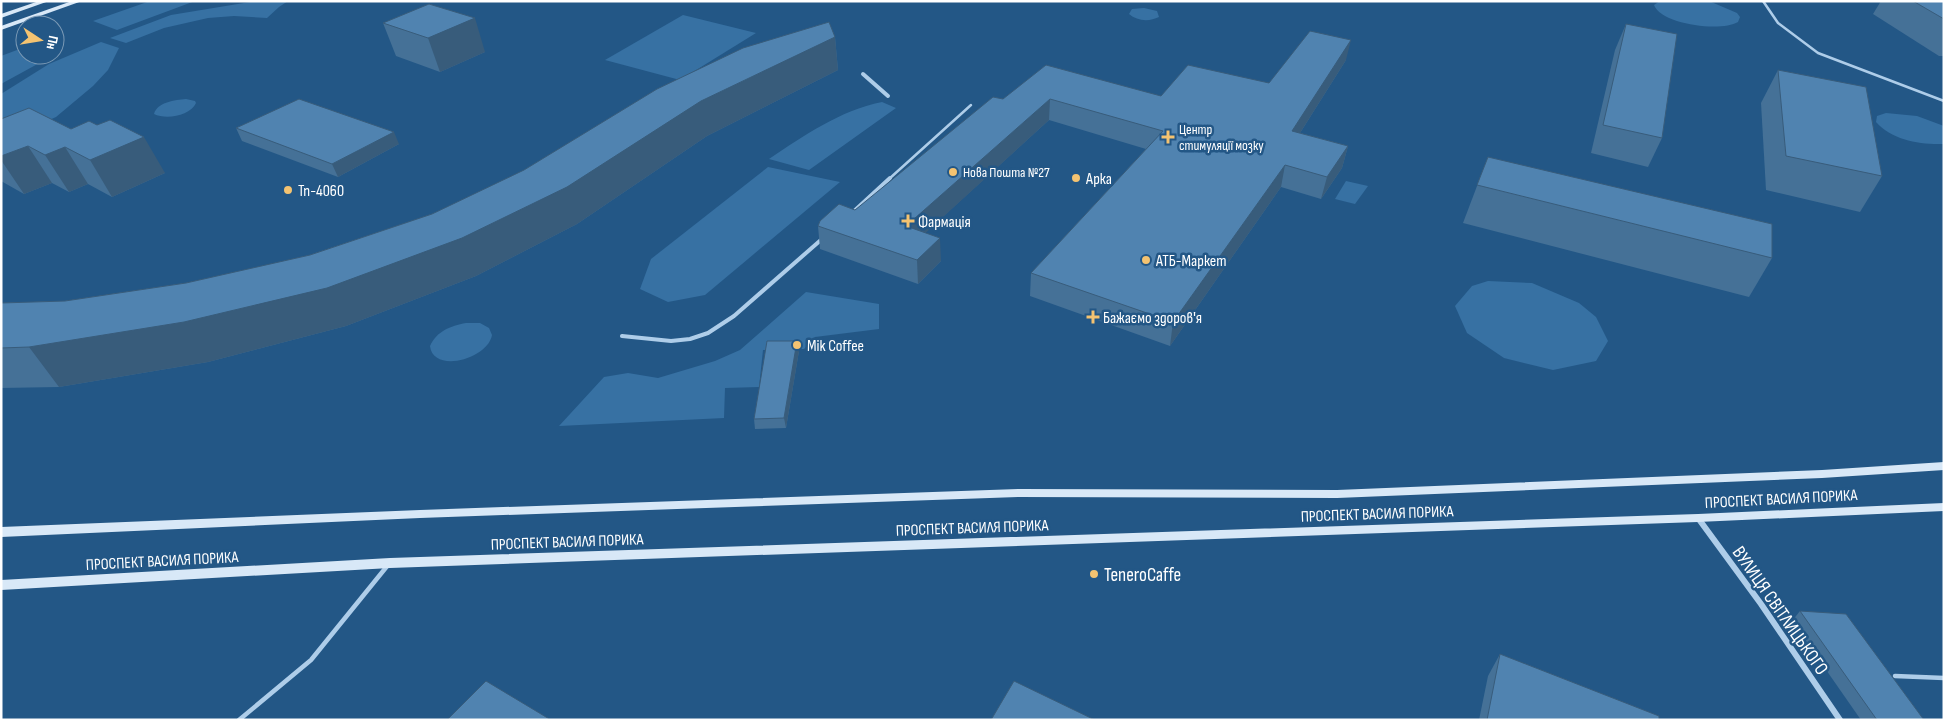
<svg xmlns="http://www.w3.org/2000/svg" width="1945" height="721" viewBox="0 0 1945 721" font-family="'Sofia Sans Condensed',sans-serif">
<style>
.green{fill:#3771a3}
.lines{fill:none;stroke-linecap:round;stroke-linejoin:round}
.lane-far2{stroke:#aecde9;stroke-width:2.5}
.lane-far1{stroke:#aecde9;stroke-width:4}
.lane{stroke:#aecde9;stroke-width:4.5}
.street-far1{stroke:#aecde9;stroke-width:4}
.street{stroke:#aecde9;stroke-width:6}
.secondary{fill:#d8e8f7;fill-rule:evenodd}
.wall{fill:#457197}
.shaded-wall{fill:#385c7b}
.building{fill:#5083b0;stroke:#385c7b}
.poi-dot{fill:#f4c371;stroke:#235786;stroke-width:2}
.labels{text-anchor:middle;stroke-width:5;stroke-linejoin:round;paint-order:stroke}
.far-poi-label{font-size:14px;fill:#fff;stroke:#235786;text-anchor:start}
.poi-label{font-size:16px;fill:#fff;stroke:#235786;text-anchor:start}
.street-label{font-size:16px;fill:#fff;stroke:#235786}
.near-poi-label{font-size:19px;fill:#fff;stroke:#235786;text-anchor:start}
.near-street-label{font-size:19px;fill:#fff;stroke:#235786}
</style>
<rect width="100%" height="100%" fill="#235786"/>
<!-- green -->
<g class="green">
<path d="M 150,1 L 195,1 L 117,30 L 93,21 Z"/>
<path d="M 256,1 L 288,1 L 279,7 L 267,18 L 234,16 L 208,18 L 164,28 L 126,43 L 110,38 L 171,15 Z"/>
<path d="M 1660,1 L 1709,1 L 1737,13 L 1740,17 L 1738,22 C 1721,32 1662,25 1654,5 Z"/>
<path d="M 1144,8 L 1157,11 L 1159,17 C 1149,22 1137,21 1129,14 L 1132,9 Z"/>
<path d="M 683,15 L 756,33 L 680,80 L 605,60 Z"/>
<path d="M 101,42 L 119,48 L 108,70 L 93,86 L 56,117 L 29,129 L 1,137 L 1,94 L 49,64 Z"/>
<path d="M 25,47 L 25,55 L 54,55 L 1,84 L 1,56 Z"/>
<path d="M 186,99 L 195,101 L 196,103 C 190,116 166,120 154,114 C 157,102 175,100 186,99 Z"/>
<path d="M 882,102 L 896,108 L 809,170 L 769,159 C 805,135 839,111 882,102 Z"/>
<path d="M 1886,113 L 1917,116 L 1944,126 L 1944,144 C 1920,145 1892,140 1876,122 L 1877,116 Z"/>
<path d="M 768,167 L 840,182 L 705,295 L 668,302 L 640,289 L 651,259 Z"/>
<path d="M 1346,181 L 1368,186 L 1355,204 L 1335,199 Z"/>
<path d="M 1488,281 L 1532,283 L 1579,303 L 1596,317 L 1608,341 L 1596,361 L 1553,370 L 1504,358 L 1467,333 L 1455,306 L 1472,286 Z"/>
<path d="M 806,292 L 879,304 L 879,329 L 815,337 L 804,349 L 763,350 L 759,387 L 725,388 L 724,418 L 559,426 L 604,377 L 628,373 L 658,378 L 715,361 L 740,350 Z"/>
<path d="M 466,323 L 480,323 L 489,328 L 492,335 C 488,359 433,374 430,346 C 437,331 450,326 466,323 Z"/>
</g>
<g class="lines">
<!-- lane-far2 -->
<g class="lane-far2">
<path d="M 1763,1 L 1778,23 L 1818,53 L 1944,101"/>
<path d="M 889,179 L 971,105"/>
</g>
<!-- lane-far1 -->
<g class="lane-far1">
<path d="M 852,213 L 890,178"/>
<path d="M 622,336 L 671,341 L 690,339 L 708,333 L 734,316 L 822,239"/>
</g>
<!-- lane -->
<g class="lane">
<path d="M 1895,676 L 1944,678"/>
<path d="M 239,720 L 311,660 L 388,565"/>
</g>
<!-- street-far1 -->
<path class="street-far1" d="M 863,74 L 888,96"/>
<!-- street -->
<path class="street" d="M 1698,518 L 1761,604 L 1840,720"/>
<!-- secondary -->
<g class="secondary">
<path d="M 39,1 L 49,1 L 1,18 L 1,14 Z"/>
<path d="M 72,1 L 82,1 L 1,30 L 1,26 Z"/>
<path d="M 1944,462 L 1944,470 L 1822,478 L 1337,498 L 1019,497 L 420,518 L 1,537 L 1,527 L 420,510 L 1019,489 L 1337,490 L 1822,470 Z"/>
<path d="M 1944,503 L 1944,511 L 1698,522 L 390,568 L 1,590 L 1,580 L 390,558 L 1698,514 Z"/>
</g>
</g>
<!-- wall -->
<g class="wall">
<path d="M 1881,1 L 1944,1 L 1944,56 L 1939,56 L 1873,14 Z"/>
<path d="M 383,23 L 485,52 L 440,72 L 396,56 Z"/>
<path d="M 1626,24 L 1662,138 L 1648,167 L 1591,153 L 1615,50 Z"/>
<path d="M 835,37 L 838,70 L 707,136 L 577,224 L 476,276 L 346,326 L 208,362 L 59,387 L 1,388 L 1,303 L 65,301 L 186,283 L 310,255 L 432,214 Z"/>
<path d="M 1346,60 L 1300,133 L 1348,146 L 1342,168 L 1321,199 L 1281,187 L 1170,346 L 1030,296 L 1031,273 L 1146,149 L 1049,120 L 925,233 L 941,261 L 918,284 L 820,249 L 818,226 L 855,210 L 1003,99 L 1161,96 L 1269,83 Z"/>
<path d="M 1778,70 L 1882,176 L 1860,212 L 1766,190 L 1761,103 Z"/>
<path d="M 1,119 L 71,129 L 165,173 L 112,197 L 88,184 L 69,192 L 52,183 L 24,194 L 1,181 Z"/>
<path d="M 236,128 L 399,144 L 338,177 L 242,141 Z"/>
<path d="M 1488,157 L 1772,258 L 1749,297 L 1463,223 Z"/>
<path d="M 799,351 L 786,428 L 755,429 L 754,419 Z"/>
<path d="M 1800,611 L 1924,720 L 1861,720 L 1792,621 Z"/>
<path d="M 1500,654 L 1659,720 L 1479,720 L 1488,676 Z"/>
</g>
<!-- shaded-wall -->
<g class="shaded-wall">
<path d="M 475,18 L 485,52 L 440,72 L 428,38 Z"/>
<path d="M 835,37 L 838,70 L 707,136 L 577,224 L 476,276 L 346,326 L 208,362 L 59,387 L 29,347 L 184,322 L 701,101 Z"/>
<path d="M 1351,40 L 1346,60 L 1288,152 L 1292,131 Z"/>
<path d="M 1050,99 L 1049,120 L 907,250 L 906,226 Z"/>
<path d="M 394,132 L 399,144 L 338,177 L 332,164 Z"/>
<path d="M 144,137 L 165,173 L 112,197 L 90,160 Z"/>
<path d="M 28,146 L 52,183 L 24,194 L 1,160 L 1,156 Z"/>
<path d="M 1348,146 L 1342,168 L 1321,199 L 1327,177 Z"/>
<path d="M 65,147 L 88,184 L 69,192 L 45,155 Z"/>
<path d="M 1285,165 L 1281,187 L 1170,346 L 1173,322 Z"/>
<path d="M 940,238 L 941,261 L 918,284 L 917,260 Z"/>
<path d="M 797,341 L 799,351 L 786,428 L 784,418 Z"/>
</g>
<!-- building -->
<g class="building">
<path d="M 1913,1 L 1944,1 L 1944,19 Z"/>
<path d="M 429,4 L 475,18 L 428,38 L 383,23 Z"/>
<path d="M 829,22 L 835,37 L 701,101 L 567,187 L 462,238 L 327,288 L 184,322 L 29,347 L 1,348 L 1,303 L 65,301 L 186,283 L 310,255 L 432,214 L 524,170 L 657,89 L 743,48 Z"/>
<path d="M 1626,24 L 1677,34 L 1662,138 L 1603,125 Z"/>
<path d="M 1310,31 L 1351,40 L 1292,131 L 1348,146 L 1327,177 L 1285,165 L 1173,322 L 1031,273 L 1163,131 L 1050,99 L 906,226 L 940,238 L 917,260 L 818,226 L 820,221 L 839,204 L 855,210 L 993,97 L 1003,99 L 1046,65 L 1161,96 L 1188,65 L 1269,83 Z"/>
<path d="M 1778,70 L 1866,87 L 1882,176 L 1786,156 Z"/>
<path d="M 299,99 L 394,132 L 332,164 L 236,128 Z"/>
<path d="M 29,108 L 71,129 L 89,121 L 97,125 L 110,120 L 144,137 L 90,160 L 65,147 L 45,155 L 28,146 L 1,156 L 1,119 Z"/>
<path d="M 1488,157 L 1772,224 L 1772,258 L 1477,185 Z"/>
<path d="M 767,341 L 797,341 L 784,418 L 754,419 Z"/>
<path d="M 1800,611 L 1846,614 L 1924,720 L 1877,720 Z"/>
<path d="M 1500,654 L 1659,716 L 1659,720 L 1487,720 Z"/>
<path d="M 486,681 L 551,720 L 447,720 Z"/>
<path d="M 1014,681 L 1095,720 L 991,720 Z"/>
</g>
<!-- markers -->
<g class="poi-dot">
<path d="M1165.5 129.5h5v5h5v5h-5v5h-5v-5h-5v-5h5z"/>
<circle cx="953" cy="172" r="5"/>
<circle cx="1076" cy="178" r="5"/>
<circle cx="288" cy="190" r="5"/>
<path d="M905.5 213.5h5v5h5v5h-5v5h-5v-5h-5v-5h5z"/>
<circle cx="1146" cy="260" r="5"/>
<path d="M1090.5 309.5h5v5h5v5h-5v5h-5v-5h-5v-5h5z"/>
<circle cx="797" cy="345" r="5"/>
<circle cx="1094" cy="574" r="5"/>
</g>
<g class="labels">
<!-- far-poi labels -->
<g class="far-poi-label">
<text x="1179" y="134">Центр<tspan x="1179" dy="16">стимуляції мозку</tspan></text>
<text x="963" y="177">Нова Пошта №27</text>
</g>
<!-- poi labels -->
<g class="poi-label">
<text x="1086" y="184">Арка</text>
<text x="298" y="196">Тп-4060</text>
<text x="918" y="227">Фармація</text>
<text x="1156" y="266">АТБ-Маркет</text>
<text x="1103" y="323">Бажаємо здоров'я</text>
<text x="807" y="351">Mik Coffee</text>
</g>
<!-- street labels -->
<g class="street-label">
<text transform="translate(1781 498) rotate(-3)" y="6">ПРОСПЕКТ ВАСИЛЯ ПОРИКА</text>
<text transform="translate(1377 513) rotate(-2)" y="6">ПРОСПЕКТ ВАСИЛЯ ПОРИКА</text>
<text transform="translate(972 527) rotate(-2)" y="6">ПРОСПЕКТ ВАСИЛЯ ПОРИКА</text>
<text transform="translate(567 541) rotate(-2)" y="6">ПРОСПЕКТ ВАСИЛЯ ПОРИКА</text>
<text transform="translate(162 560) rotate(-3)" y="6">ПРОСПЕКТ ВАСИЛЯ ПОРИКА</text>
</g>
<!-- near-poi labels -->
<g class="near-poi-label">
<text x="1104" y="581">TeneroCaffe</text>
</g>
<!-- near-street labels -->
<g class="near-street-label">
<text transform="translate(1781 610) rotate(55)" y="7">ВУЛИЦЯ СВІТЛИЦЬКОГО</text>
</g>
</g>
<!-- border -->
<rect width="1945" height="721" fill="none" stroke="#ffffff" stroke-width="5"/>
<!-- north arrow -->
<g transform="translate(40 40) rotate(102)"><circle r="24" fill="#235786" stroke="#7b9ab6"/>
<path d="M0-4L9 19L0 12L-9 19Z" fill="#f4c371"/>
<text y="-8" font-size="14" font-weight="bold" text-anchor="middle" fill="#ffffff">Пн</text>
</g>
</svg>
